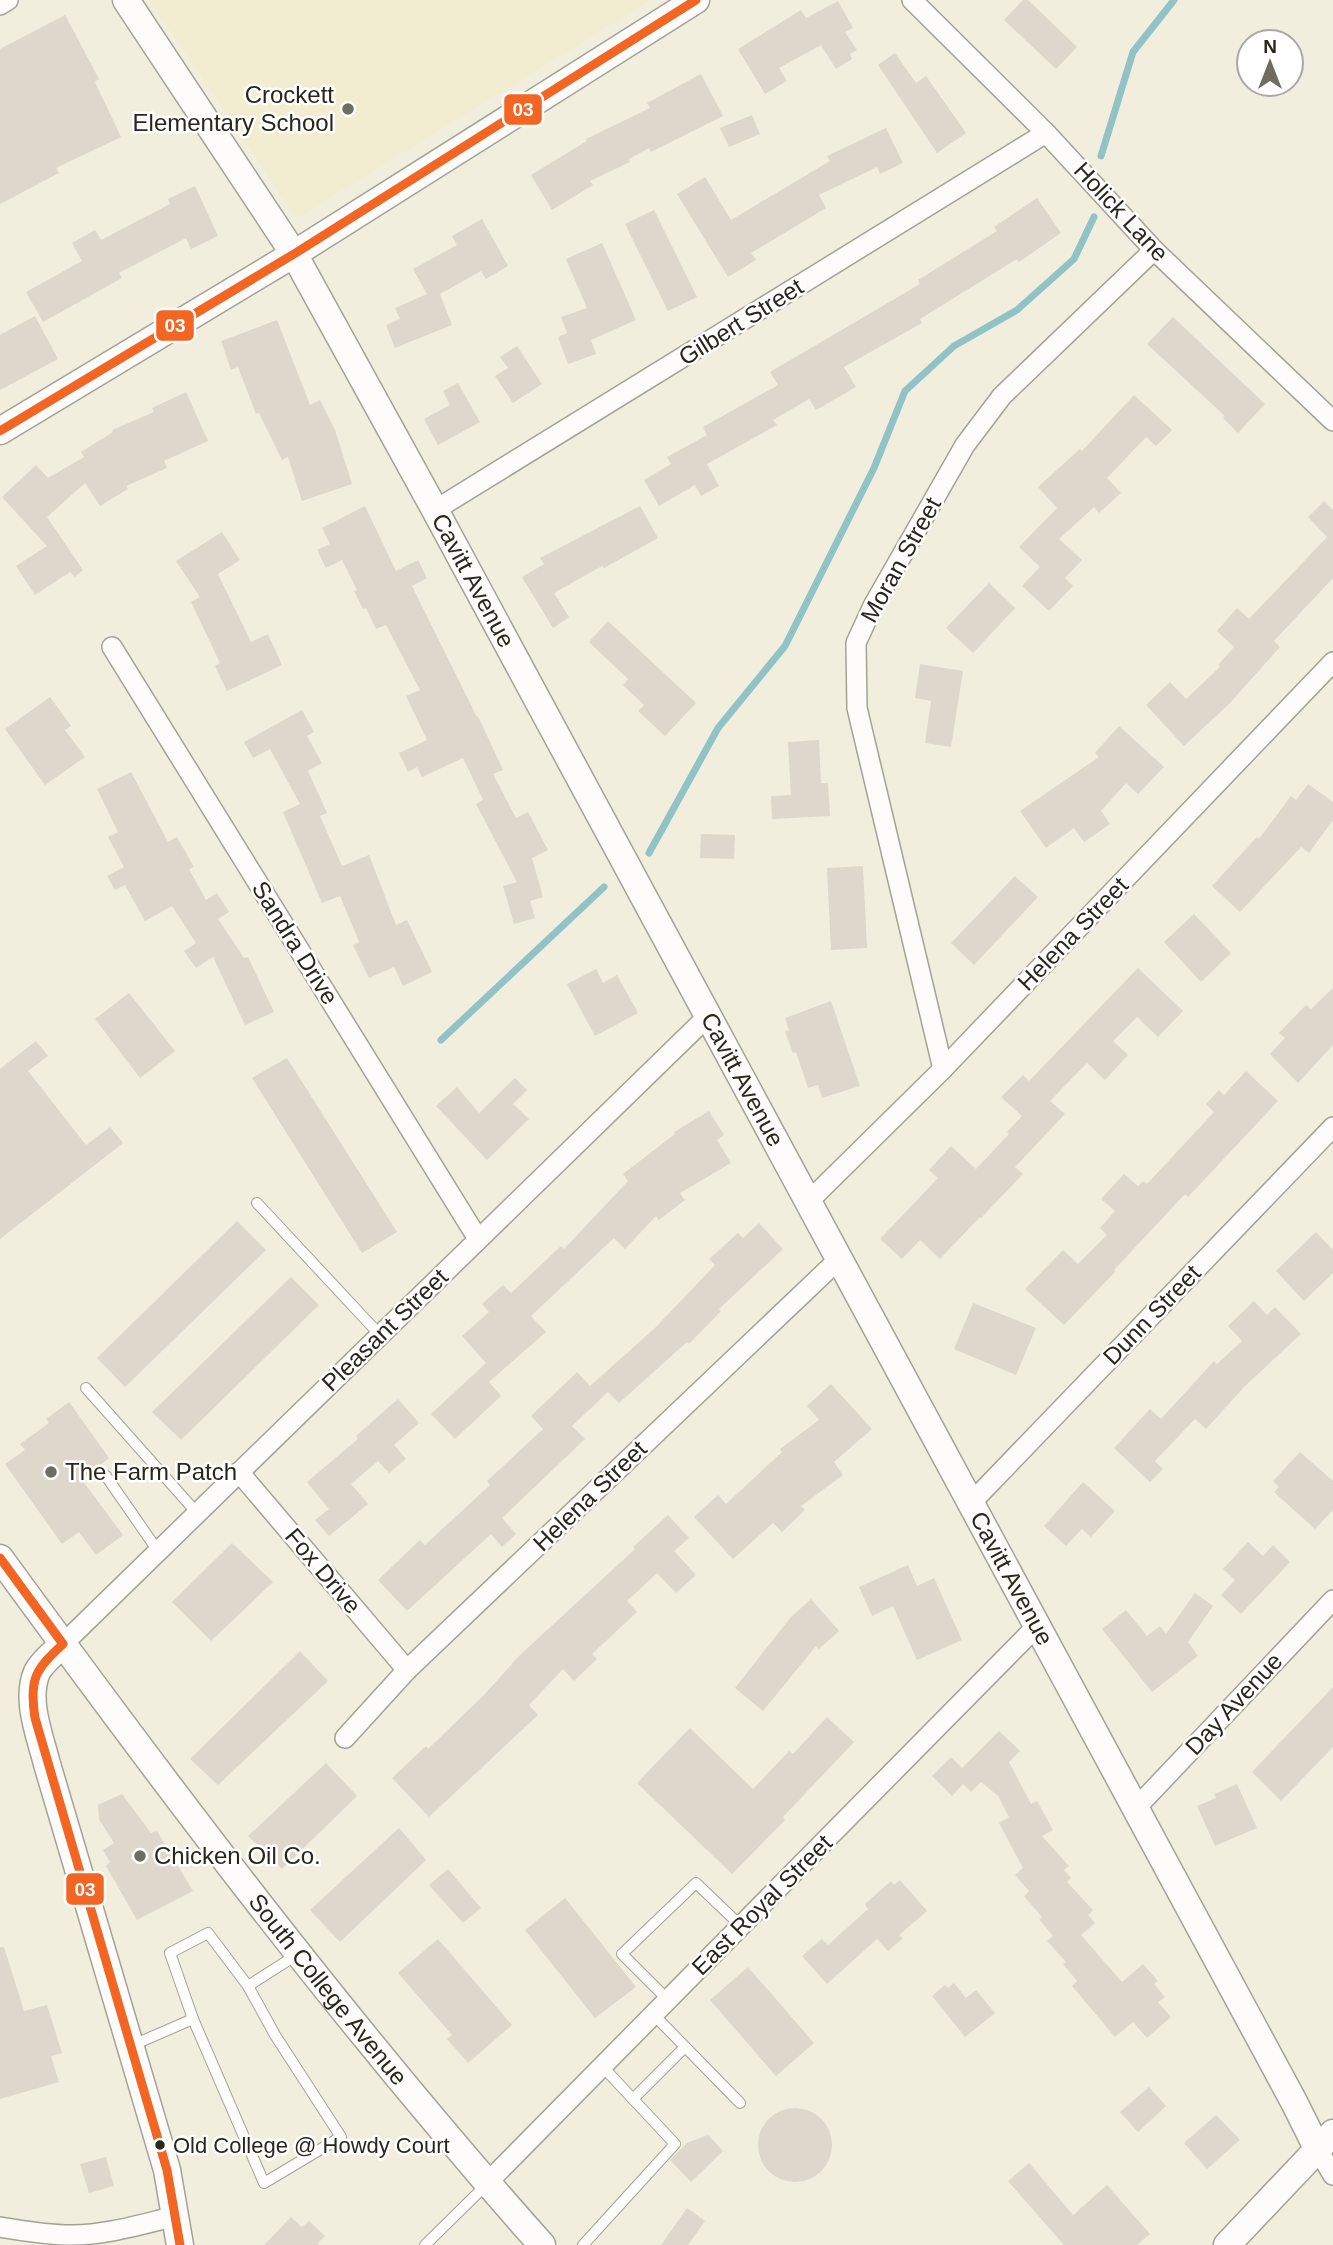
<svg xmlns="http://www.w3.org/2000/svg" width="1333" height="2245" viewBox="0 0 1333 2245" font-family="Arial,sans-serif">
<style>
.built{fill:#f2ecd0}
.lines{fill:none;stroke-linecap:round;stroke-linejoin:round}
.stream{stroke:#90c2c6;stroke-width:7}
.building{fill:#ded7cc}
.lane-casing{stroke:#a5a295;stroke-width:12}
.street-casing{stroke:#a5a295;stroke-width:22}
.secondary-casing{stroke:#a5a295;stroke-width:29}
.lane{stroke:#fdfcfa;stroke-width:10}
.street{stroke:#fdfcfa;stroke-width:19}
.secondary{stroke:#fdfcfa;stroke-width:26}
.bus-1-casing{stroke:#fff;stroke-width:14}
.bus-1{stroke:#f26522;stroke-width:9}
.poi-dot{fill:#6f6c60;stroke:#fff;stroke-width:2.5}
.bus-dot{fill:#29261c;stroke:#fff;stroke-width:2.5}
.labels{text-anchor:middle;stroke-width:5;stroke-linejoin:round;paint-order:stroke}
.bus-label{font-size:22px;fill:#29261c;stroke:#fff;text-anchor:start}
.poi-label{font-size:24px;fill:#29261c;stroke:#fff;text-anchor:start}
.street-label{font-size:24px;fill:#29261c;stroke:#fff}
.line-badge{stroke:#fff;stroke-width:2.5}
.badge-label{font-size:19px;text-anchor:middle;font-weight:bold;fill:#fff}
</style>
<rect width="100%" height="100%" fill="#f2eede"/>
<!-- built -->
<path class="built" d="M 149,0 L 651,0 L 297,218 Z"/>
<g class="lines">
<!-- stream -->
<g class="stream">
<path d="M 1101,156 L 1133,52 L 1174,0"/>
<path d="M 649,853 L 718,728 L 785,646 L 874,468 L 905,391 L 954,346 L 1017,310 L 1074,259 L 1094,217"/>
<path d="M 441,1040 L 604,887"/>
</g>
</g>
<!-- building -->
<g class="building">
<path d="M 1023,0 L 1028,0 L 1077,47 L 1056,69 L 1004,20 Z"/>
<path d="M 838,1 L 853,28 L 845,32 L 857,50 L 850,54 L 852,59 L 836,69 L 821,45 L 779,68 L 787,81 L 765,94 L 738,49 L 801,10 L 806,18 Z"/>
<path d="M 65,15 L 99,79 L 95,82 L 121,137 L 56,168 L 59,173 L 0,204 L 0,49 Z"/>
<path d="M 895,53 L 916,83 L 926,76 L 966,133 L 937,153 L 878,65 Z"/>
<path d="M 701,74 L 723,116 L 651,152 L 649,148 L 629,159 L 630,162 L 590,181 L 593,185 L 552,210 L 531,175 L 587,141 L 586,139 L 650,108 L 647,103 Z"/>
<path d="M 752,115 L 760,134 L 729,147 L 720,128 Z"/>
<path d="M 886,128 L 903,163 L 880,174 L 877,167 L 819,195 L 826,208 L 751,253 L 756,260 L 728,277 L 677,194 L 705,177 L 731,220 L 830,161 L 827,156 Z"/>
<path d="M 195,186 L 218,236 L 191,249 L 186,238 L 119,273 L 122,278 L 43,322 L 26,292 L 82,261 L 72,243 L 95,230 L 101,240 L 170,204 L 168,199 Z"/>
<path d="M 1037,198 L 1061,233 L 1019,262 L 1017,259 L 920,319 L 922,323 L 844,367 L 856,387 L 816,410 L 809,399 L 773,420 L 777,425 L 707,464 L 719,486 L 701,496 L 695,485 L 659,506 L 644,480 L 671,464 L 667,457 L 707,435 L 703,427 L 778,385 L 770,372 L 920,284 L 918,280 L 997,231 L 994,227 Z"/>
<path d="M 654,210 L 697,297 L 668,311 L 625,224 Z"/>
<path d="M 482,219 L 508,266 L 486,279 L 481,271 L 440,294 L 452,325 L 395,348 L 386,325 L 400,319 L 395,308 L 427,294 L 413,269 L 457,245 L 452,236 Z"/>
<path d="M 602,243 L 636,320 L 591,340 L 596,354 L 568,364 L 558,337 L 567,333 L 561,317 L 587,308 L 566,259 Z"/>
<path d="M 35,316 L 58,359 L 0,390 L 0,335 Z"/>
<path d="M 1173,317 L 1265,404 L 1238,433 L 1223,418 L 1225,416 L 1147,344 Z"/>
<path d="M 277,320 L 310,405 L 320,400 L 335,430 L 352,484 L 302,501 L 288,457 L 282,460 L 259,413 L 256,414 L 238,367 L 231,370 L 221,341 Z"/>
<path d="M 517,346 L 542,384 L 513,403 L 495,376 L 508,368 L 500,357 Z"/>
<path d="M 458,383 L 480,422 L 438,445 L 424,419 L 450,405 L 443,391 Z"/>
<path d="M 186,392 L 208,441 L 164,461 L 167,468 L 126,486 L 128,489 L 100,506 L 85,483 L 47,517 L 83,570 L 75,577 L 70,572 L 35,595 L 16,566 L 47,546 L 2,497 L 36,465 L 48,478 L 84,457 L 81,452 L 113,432 L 112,430 L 154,412 L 152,408 Z"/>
<path d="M 1134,395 L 1172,430 L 1156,446 L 1146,437 L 1107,478 L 1121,493 L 1099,513 L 1094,507 L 1059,539 L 1082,560 L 1065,578 L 1073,586 L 1049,611 L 1022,586 L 1040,567 L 1019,547 L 1057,508 L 1038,487 L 1080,449 L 1082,451 Z"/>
<path d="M 1324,501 L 1333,510 L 1333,578 L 1274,641 L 1280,647 L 1229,704 L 1184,746 L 1146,705 L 1170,682 L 1186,699 L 1220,667 L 1218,665 L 1234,647 L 1217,631 L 1237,608 L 1249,619 L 1327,537 L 1308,517 Z"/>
<path d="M 365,506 L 396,571 L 418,560 L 427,578 L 412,586 L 477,717 L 478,716 L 503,770 L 493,774 L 516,818 L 528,812 L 548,850 L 532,858 L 543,897 L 530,901 L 535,918 L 514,924 L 503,886 L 517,882 L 476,804 L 483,800 L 463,758 L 422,777 L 417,767 L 408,772 L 399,753 L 427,740 L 406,696 L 420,690 L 386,625 L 376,629 L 366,608 L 363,609 L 354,591 L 357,590 L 342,560 L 326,568 L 317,550 L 330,544 L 322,528 Z"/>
<path d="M 640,506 L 658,538 L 604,568 L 602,566 L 554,593 L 569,617 L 553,628 L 522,577 L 544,564 L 540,558 Z"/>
<path d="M 222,532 L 240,560 L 218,574 L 251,642 L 268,634 L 282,665 L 227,691 L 215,666 L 220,663 L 191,602 L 200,597 L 176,561 Z"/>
<path d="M 989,583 L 1015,608 L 973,653 L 946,628 Z"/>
<path d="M 608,621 L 696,703 L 665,736 L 638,711 L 644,705 L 623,685 L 628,679 L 589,642 Z"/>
<path d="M 920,664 L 963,671 L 951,747 L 925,743 L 931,701 L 915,698 Z"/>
<path d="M 50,697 L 71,726 L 65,730 L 85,757 L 45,785 L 5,729 Z"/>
<path d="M 302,710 L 314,732 L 307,736 L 322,763 L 308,771 L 327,813 L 320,816 L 342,866 L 369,855 L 396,925 L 407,920 L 432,972 L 403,986 L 394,967 L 369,978 L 353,945 L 359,942 L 340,896 L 322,903 L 283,812 L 300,804 L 270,749 L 253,758 L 244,742 Z"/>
<path d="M 1119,726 L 1164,767 L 1138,794 L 1126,783 L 1101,811 L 1110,824 L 1084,842 L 1074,828 L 1046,848 L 1020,811 L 1099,757 L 1095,753 Z"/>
<path d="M 819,740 L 821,783 L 828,783 L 830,816 L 772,819 L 771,796 L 791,795 L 788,742 Z"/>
<path d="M 131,772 L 168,842 L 177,837 L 194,867 L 189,869 L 206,900 L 217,893 L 229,912 L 218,919 L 244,958 L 248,957 L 274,1012 L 245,1025 L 213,957 L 196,968 L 184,951 L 196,943 L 172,906 L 145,921 L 125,885 L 115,890 L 107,876 L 124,867 L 108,837 L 118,832 L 97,789 Z"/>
<path d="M 1308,784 L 1333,802 L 1333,820 L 1309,853 L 1301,847 L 1240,912 L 1212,886 L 1257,837 L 1259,839 L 1291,796 L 1296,800 Z"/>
<path d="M 701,834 L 735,835 L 734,859 L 700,858 Z"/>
<path d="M 863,866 L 867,948 L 831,950 L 827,868 Z"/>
<path d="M 1015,876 L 1038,897 L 974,965 L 951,943 Z"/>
<path d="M 1194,914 L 1231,953 L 1201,982 L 1164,942 Z"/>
<path d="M 1138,968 L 1183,1011 L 1158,1037 L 1137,1017 L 1113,1041 L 1128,1055 L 1105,1080 L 1087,1063 L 1050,1101 L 1065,1114 L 1015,1167 L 1023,1174 L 981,1218 L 980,1217 L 940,1259 L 920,1240 L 902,1259 L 880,1239 L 938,1178 L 929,1170 L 951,1146 L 976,1169 L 1009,1134 L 1007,1132 L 1022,1116 L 1001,1097 L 1023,1075 L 1029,1081 Z"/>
<path d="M 596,969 L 603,983 L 617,975 L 638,1013 L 595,1036 L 567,984 Z"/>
<path d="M 1333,988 L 1333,1045 L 1298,1083 L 1270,1054 L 1285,1038 L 1279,1033 L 1306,1005 L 1311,1009 Z"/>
<path d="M 129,993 L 175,1051 L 140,1078 L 95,1019 Z"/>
<path d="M 831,1001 L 860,1086 L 822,1098 L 818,1085 L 808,1088 L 796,1052 L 793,1053 L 785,1032 L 789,1030 L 785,1018 Z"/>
<path d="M 36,1041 L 48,1056 L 28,1071 L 86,1145 L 110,1127 L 123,1143 L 0,1239 L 0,1069 Z"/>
<path d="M 287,1058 L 397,1232 L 362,1253 L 252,1078 Z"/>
<path d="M 1246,1071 L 1278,1101 L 1188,1197 L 1185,1194 L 1114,1270 L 1115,1272 L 1064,1325 L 1025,1289 L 1063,1250 L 1078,1264 L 1107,1235 L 1100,1228 L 1115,1211 L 1101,1199 L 1124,1174 L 1138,1186 L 1143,1181 L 1147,1184 L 1214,1112 L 1206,1104 L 1219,1090 L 1224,1095 Z"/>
<path d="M 515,1078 L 527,1090 L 513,1104 L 529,1119 L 487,1160 L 436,1106 L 457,1087 L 479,1113 Z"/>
<path d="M 709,1111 L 724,1135 L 717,1140 L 731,1163 L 680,1193 L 685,1200 L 659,1220 L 656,1216 L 625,1249 L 614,1238 L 531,1316 L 546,1332 L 489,1382 L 501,1396 L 455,1439 L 431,1414 L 486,1363 L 462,1336 L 489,1312 L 482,1304 L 503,1285 L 511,1293 L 561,1246 L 564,1249 L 628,1181 L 623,1174 L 675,1134 L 674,1132 Z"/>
<path d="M 237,1221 L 266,1250 L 125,1387 L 97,1358 Z"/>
<path d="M 759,1223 L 783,1249 L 719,1309 L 721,1311 L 689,1344 L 687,1342 L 619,1403 L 608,1392 L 572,1426 L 585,1439 L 502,1518 L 516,1534 L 502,1547 L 491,1534 L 407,1611 L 378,1580 L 420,1540 L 425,1545 L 490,1485 L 487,1481 L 543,1429 L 531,1416 L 577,1372 L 590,1386 L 655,1328 L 715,1265 L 709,1259 L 738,1233 L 743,1238 Z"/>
<path d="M 1316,1232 L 1333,1250 L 1333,1273 L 1304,1301 L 1276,1271 Z"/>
<path d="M 291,1277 L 319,1305 L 181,1440 L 152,1412 Z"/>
<path d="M 1254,1301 L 1267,1315 L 1275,1307 L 1301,1334 L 1245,1386 L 1206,1429 L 1195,1419 L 1155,1461 L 1163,1469 L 1150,1482 L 1114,1448 L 1150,1409 L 1161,1419 L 1214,1361 L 1217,1364 L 1242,1341 L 1228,1326 Z"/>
<path d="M 973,1303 L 1036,1328 L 1016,1375 L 954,1349 Z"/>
<path d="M 831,1384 L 872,1429 L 834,1462 L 843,1475 L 801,1506 L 805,1510 L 782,1532 L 773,1523 L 733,1559 L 694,1517 L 718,1495 L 726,1504 L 782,1452 L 780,1449 L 819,1420 L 807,1406 Z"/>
<path d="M 398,1399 L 419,1423 L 394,1445 L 406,1459 L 389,1473 L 378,1461 L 351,1484 L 368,1504 L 329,1536 L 315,1520 L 329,1509 L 307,1482 L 358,1439 L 356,1436 Z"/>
<path d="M 69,1402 L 109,1458 L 82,1480 L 123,1535 L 96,1555 L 79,1532 L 62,1544 L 5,1464 L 25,1450 L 20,1444 L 49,1423 L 46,1419 Z"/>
<path d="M 1300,1452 L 1333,1481 L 1333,1510 L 1315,1529 L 1274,1492 L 1279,1487 L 1273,1481 Z"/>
<path d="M 1083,1482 L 1115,1511 L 1091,1537 L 1082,1529 L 1066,1546 L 1044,1526 Z"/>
<path d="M 668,1515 L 689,1538 L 674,1551 L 696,1575 L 676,1593 L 657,1573 L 627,1601 L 637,1612 L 592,1654 L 597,1659 L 574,1681 L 563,1669 L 529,1705 L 538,1715 L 429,1817 L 392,1778 L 426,1746 L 428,1749 L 484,1695 L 520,1655 L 635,1549 L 633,1547 Z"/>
<path d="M 1248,1542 L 1263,1556 L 1273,1545 L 1290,1562 L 1241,1614 L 1221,1595 L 1235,1580 L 1223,1569 Z"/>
<path d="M 232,1543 L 273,1582 L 211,1641 L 172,1602 Z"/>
<path d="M 908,1565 L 917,1586 L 934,1578 L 962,1640 L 917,1660 L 893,1606 L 872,1616 L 859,1587 Z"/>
<path d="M 1195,1593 L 1213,1606 L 1188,1642 L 1198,1656 L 1152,1692 L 1102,1629 L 1126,1610 L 1147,1636 L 1160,1626 L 1166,1634 Z"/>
<path d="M 811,1599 L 839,1631 L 819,1649 L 816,1646 L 763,1711 L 735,1688 L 791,1617 Z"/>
<path d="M 300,1651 L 328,1681 L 218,1785 L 190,1759 Z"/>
<path d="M 1333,1687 L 1333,1747 L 1281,1801 L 1252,1772 Z"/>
<path d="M 827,1717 L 854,1742 L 783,1817 L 785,1820 L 732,1874 L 637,1783 L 690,1728 L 753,1789 L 789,1751 L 793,1754 Z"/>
<path d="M 999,1731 L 1020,1751 L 1009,1762 L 1031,1804 L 1037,1801 L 1053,1830 L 1042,1836 L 1069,1866 L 1064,1870 L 1071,1878 L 1067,1882 L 1093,1910 L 1088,1915 L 1095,1923 L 1081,1935 L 1122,1982 L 1143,1964 L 1158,1981 L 1154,1984 L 1165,1997 L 1158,2002 L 1171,2017 L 1147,2038 L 1133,2022 L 1115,2037 L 1072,1986 L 1077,1981 L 1063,1964 L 1066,1962 L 1047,1941 L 1053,1936 L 1039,1919 L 1042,1917 L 1024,1896 L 1029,1891 L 1015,1875 L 1023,1868 L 999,1823 L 1009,1817 L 998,1796 L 981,1782 L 971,1792 L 963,1784 L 952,1796 L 932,1776 L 951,1757 L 962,1768 Z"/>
<path d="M 326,1763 L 357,1796 L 282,1869 L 248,1836 Z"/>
<path d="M 1237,1784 L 1257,1828 L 1215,1846 L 1197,1806 L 1216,1798 L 1214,1794 Z"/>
<path d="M 122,1794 L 151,1833 L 157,1831 L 193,1891 L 137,1920 L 106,1866 L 110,1862 L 103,1850 L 114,1843 L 99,1819 L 98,1805 Z"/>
<path d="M 399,1828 L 426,1860 L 340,1942 L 310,1910 Z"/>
<path d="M 448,1869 L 481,1908 L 463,1923 L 429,1885 Z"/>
<path d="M 900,1880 L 927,1911 L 899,1935 L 903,1938 L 888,1951 L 877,1939 L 827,1984 L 802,1956 L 822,1939 L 828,1945 L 868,1909 L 865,1904 L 891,1881 L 894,1885 Z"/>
<path d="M 565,1898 L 636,1987 L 595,2018 L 525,1930 Z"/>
<path d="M 438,1939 L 512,2025 L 468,2063 L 447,2039 L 452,2035 L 398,1973 Z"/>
<path d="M 0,1947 L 4,1947 L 24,2011 L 47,2005 L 62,2053 L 51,2056 L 59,2082 L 0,2099 Z"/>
<path d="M 748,1967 L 814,2043 L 776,2076 L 710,2000 Z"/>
<path d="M 954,1983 L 966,1998 L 976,1990 L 995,2013 L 965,2037 L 932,1996 L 945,1985 L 948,1988 Z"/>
<path d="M 1149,2087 L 1166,2106 L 1138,2132 L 1120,2112 Z"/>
<circle cx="795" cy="2145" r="37"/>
<path d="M 1216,2115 L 1240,2140 L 1207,2169 L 1184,2143 Z"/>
<path d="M 708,2135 L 723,2151 L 691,2182 L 670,2160 L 687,2143 Z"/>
<path d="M 106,2157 L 114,2186 L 89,2193 L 80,2164 Z"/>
<path d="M 1029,2163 L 1073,2215 L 1107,2185 L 1150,2234 L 1137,2245 L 1064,2245 L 1008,2181 Z"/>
<path d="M 687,2208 L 705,2221 L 688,2245 L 661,2245 Z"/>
<path d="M 291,2217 L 302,2227 L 309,2221 L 325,2236 L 318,2243 L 320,2245 L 264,2245 Z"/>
</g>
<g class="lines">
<defs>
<g id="lane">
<path d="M 257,1203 L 380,1335"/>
<path d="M 86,1388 L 197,1513"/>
<path d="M 106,1476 L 158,1551"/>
<path d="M 208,1933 L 248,1986 L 275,2035 L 341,2137 L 264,2183 L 193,2019 L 170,1953 Z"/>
<path d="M 248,1986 L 298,1954"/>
<path d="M 668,2000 L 622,1954 L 696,1883 L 741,1926"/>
<path d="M 654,2015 L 740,2103"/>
<path d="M 133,2045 L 193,2019"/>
<path d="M 633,2099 L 685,2047"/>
<path d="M 425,2245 L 487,2184"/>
<path d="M 583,2245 L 675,2144 L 603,2067"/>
</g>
<g id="street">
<path d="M 912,0 L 1046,133 L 1154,250 L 1333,421"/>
<path d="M 0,5 L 8,0"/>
<path d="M 435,510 L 1046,133"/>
<path d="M 112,647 L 478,1239"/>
<path d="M 943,1069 L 857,708 L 856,643 L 873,606 L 965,445 L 1002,396 L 1154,250"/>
<path d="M 808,1202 L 943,1069 L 1333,662"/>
<path d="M 239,1472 L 407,1670"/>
<path d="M 971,1503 L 1333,1127"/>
<path d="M 63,1644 L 708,1016"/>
<path d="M 345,1738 L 407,1670 L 839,1259"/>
<path d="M 1136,1808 L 1333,1600"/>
<path d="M 1318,2150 L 1333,2175"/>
<path d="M 487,2183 L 1037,1626"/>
<path d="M 0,2227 C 24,2231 48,2235 72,2235 C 107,2235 142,2224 176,2216"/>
</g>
<g id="secondary">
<path id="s1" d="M 126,0 L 294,254 L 435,510 L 1294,2102 L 1318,2150"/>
<path d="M 0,431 L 294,254 L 696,0"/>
<path id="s2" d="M 0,1558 C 172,1794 348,2027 542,2245"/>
<path d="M 63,1644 C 55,1652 42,1662 37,1672 C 25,1700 40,1736 47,1764 L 167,2170 L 180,2245"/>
<path d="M 1227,2245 L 1333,2133"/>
</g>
</defs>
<!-- lane casing -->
<use href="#lane" class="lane-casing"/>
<!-- street casing -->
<use href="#street" class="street-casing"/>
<!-- secondary casing -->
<use href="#secondary" class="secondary-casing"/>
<!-- lane -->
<use href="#lane" class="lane"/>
<!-- street -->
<use href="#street" class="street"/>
<!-- secondary -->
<use href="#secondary" class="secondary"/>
<defs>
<g id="bus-1">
<path d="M 0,431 L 294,254 L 696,0"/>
<path d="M 0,1558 L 63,1644 C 35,1670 29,1679 35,1718 L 167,2170 L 180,2245"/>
</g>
</defs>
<!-- bus-1 casing -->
<use href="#bus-1" class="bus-1-casing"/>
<!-- bus-1 -->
<use href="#bus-1" class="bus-1"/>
</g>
<!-- markers -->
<g class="poi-dot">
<circle cx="348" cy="109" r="7"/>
<circle cx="51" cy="1472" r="7"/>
<circle cx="140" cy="1856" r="7"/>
</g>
<circle class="bus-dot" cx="160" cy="2145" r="6"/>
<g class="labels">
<!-- bus labels -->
<g class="bus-label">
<text x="173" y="2153">Old College @ Howdy Court</text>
</g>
<!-- poi labels -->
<g class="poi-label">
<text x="334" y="103" text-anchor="end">Crockett<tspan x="334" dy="28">Elementary School</tspan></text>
<text x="65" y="1480">The Farm Patch</text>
<text x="154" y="1864">Chicken Oil Co.</text>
</g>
<!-- street labels -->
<g class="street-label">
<text transform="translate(1121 212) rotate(47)" y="8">Holick Lane</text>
<text transform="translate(741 322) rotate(-32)" y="8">Gilbert Street</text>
<text transform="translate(901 560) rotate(-61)" y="8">Moran Street</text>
<text dy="8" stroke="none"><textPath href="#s1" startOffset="677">Cavitt Avenue</textPath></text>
<text transform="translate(1073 934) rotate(-46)" y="8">Helena Street</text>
<text transform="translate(295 943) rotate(58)" y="8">Sandra Drive</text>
<text dy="8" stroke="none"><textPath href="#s1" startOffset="1244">Cavitt Avenue</textPath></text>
<text transform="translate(1152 1315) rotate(-46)" y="8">Dunn Street</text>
<text transform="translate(385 1330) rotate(-44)" y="8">Pleasant Street</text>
<text transform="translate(590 1496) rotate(-44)" y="8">Helena Street</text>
<text transform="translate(323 1571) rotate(50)" y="8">Fox Drive</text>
<text dy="8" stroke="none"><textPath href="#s1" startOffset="1811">Cavitt Avenue</textPath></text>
<text transform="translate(1234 1704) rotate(-47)" y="8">Day Avenue</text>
<text transform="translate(762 1905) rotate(-45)" y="8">East Royal Street</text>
<text dy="8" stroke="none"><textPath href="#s2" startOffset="542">South College Avenue</textPath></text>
</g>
</g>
<g class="line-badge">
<rect x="503" y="93" width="40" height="33" rx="7" fill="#f26522"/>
<rect x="155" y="309" width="40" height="33" rx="7" fill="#f26522"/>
<rect x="65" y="1872" width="40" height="34" rx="7" fill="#f26522"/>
</g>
<g class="badge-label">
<text x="523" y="116">03</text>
<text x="175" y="332">03</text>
<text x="85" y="1896">03</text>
</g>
<!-- north arrow -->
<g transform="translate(1270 63)"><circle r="33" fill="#ffffff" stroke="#a9a8a4" stroke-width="2"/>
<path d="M0-5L12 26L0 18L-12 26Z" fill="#6f6c60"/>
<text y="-10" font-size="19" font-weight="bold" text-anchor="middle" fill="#29261c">N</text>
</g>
</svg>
